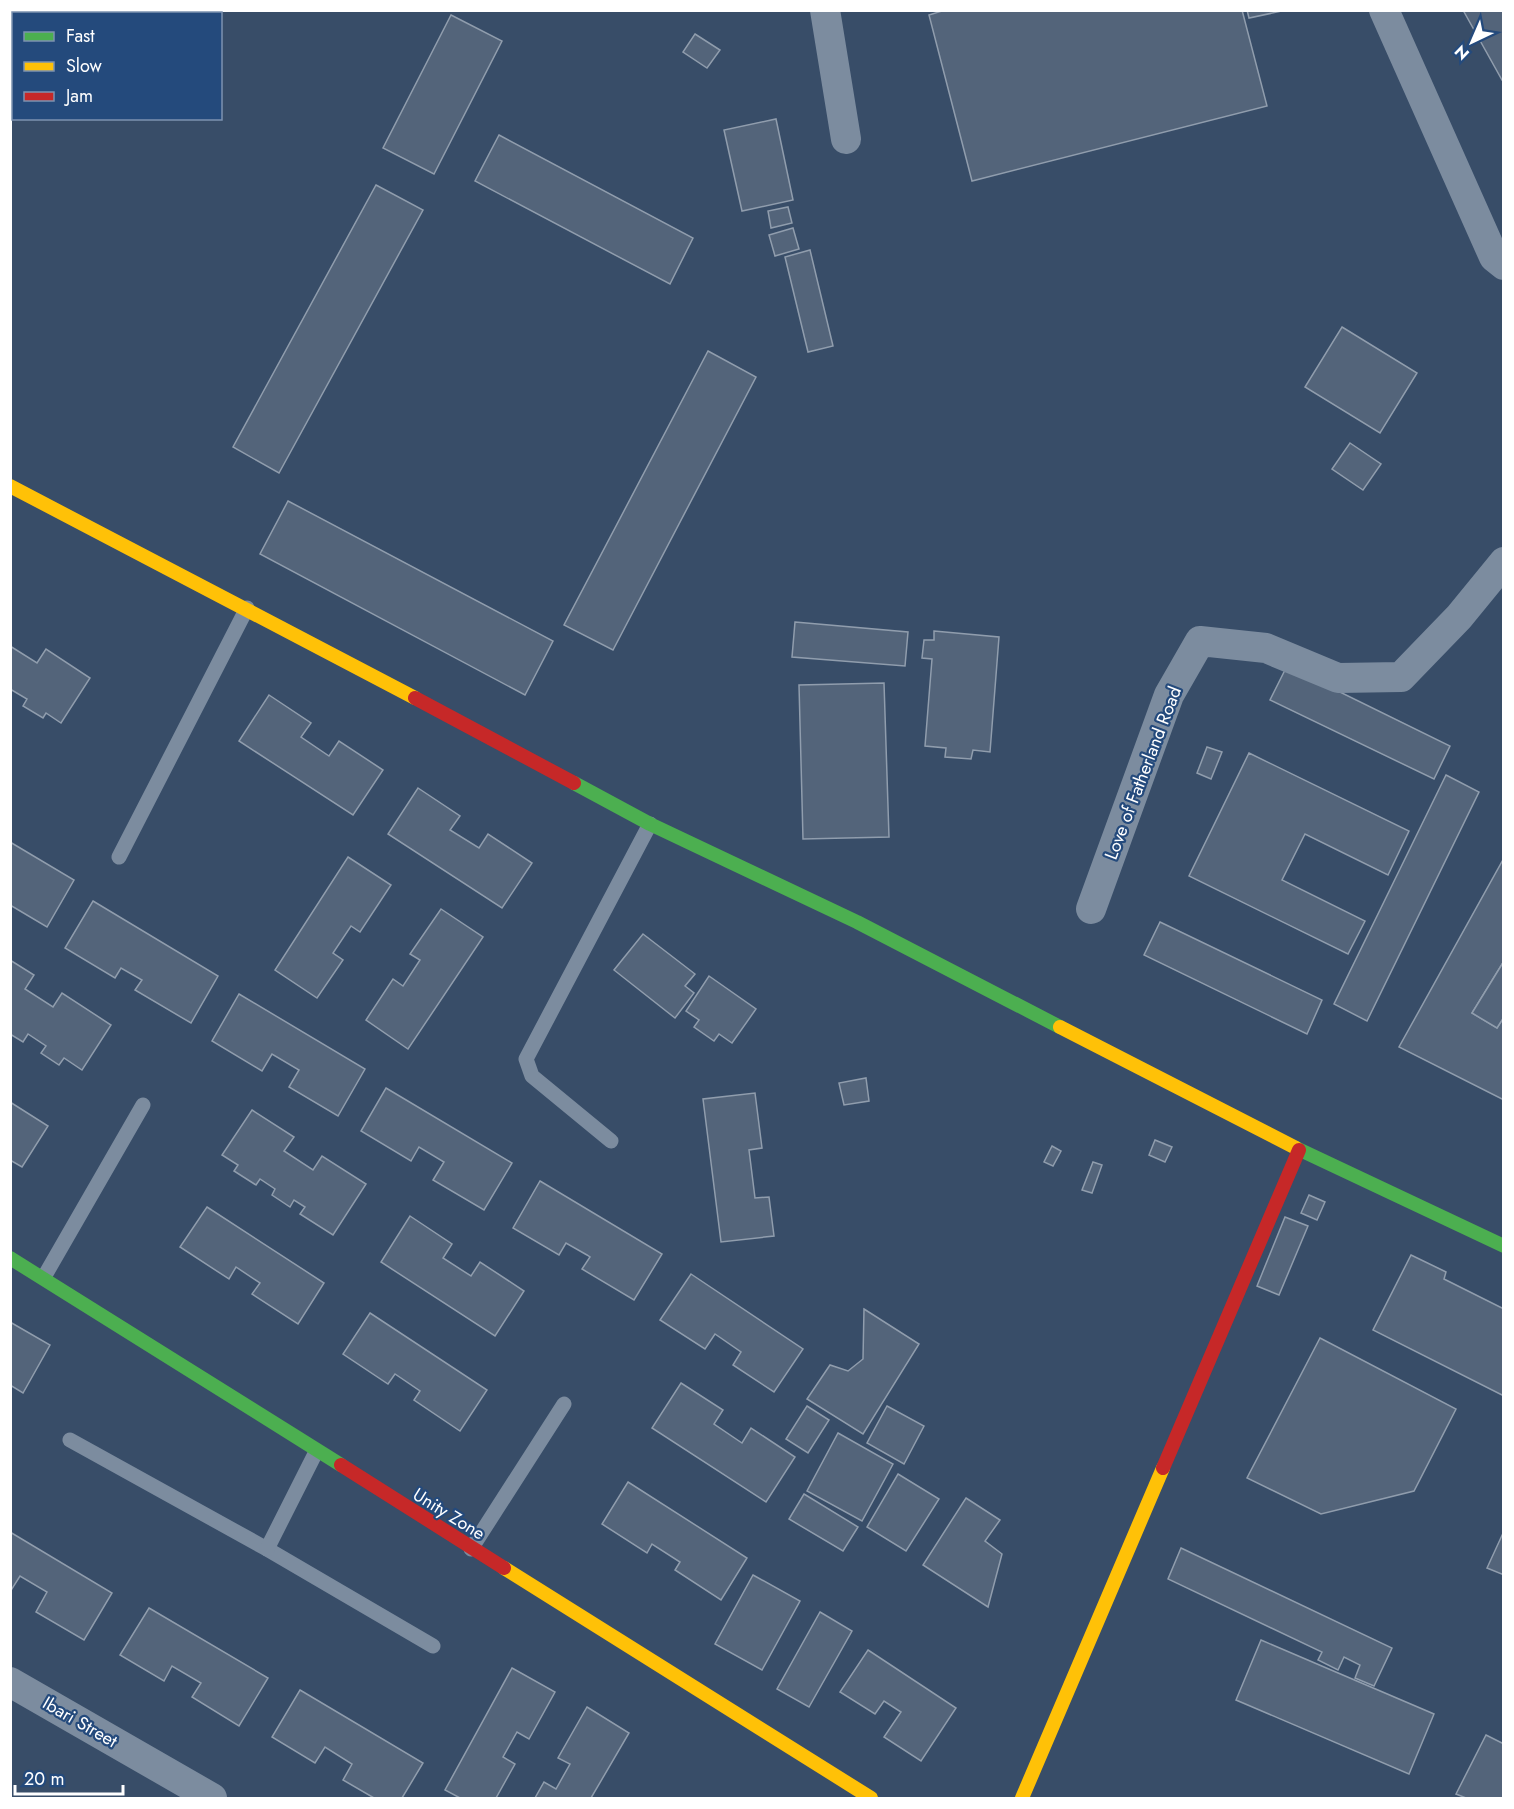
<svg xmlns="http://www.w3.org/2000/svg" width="1514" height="1809" viewBox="0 0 1514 1809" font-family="Jost,sans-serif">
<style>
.building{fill:#53647a;stroke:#909dad;stroke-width:1.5}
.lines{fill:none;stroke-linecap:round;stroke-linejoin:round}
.lane{stroke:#7c8c9f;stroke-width:15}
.street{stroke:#7c8c9f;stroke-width:30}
.fast{stroke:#4caf50;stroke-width:14}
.slow{stroke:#ffc107;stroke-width:14}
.jam{stroke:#c62828;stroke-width:14}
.labels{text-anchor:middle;stroke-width:4.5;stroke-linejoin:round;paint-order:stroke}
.street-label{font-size:18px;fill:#fff;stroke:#244a7c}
</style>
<rect width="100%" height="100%" fill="#384d68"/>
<!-- building -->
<g class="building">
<path d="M 945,10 L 1242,10 L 1267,106 L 972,181 L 929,15 Z"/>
<path d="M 1247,10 L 1282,10 L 1282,11 L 1249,18 Z"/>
<path d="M 1463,10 L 1504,10 L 1504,79 L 1502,80 Z"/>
<path d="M 451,15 L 502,41 L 434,174 L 383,148 Z"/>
<path d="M 695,34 L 720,50 L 707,68 L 683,52 Z"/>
<path d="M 776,119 L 793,200 L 742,211 L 724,130 Z"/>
<path d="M 499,135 L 693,238 L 670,284 L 475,181 Z"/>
<path d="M 376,185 L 423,210 L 279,473 L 233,447 Z"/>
<path d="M 788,207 L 792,223 L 771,228 L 768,211 Z"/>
<path d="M 793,228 L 799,249 L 775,256 L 769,235 Z"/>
<path d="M 810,250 L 833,346 L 808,352 L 785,257 Z"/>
<path d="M 1342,327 L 1417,373 L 1380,433 L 1305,387 Z"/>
<path d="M 708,351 L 756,377 L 613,650 L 564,625 Z"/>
<path d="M 1350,443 L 1381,464 L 1363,490 L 1332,469 Z"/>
<path d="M 288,501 L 553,641 L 525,695 L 260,554 Z"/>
<path d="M 795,622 L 908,632 L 905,666 L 792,657 Z"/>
<path d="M 934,631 L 999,637 L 990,752 L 973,750 L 971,759 L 945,757 L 946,748 L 925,746 L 932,659 L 922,658 L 924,640 L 934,640 Z"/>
<path d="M 10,646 L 37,663 L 46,649 L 90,678 L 61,723 L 46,713 L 43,718 L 23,706 L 27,699 L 10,689 Z"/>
<path d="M 1287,666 L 1450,746 L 1434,779 L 1270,700 Z"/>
<path d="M 884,683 L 889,837 L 803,839 L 799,685 Z"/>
<path d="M 269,695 L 311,723 L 301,737 L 329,756 L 339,741 L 383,770 L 353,815 L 239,741 Z"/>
<path d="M 1207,747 L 1222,752 L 1211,779 L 1197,773 Z"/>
<path d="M 1249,753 L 1409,831 L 1388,875 L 1305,834 L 1282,880 L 1365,921 L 1348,954 L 1189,876 Z"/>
<path d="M 1446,775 L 1479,792 L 1367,1021 L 1334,1004 Z"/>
<path d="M 418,788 L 460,816 L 450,830 L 479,848 L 488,834 L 532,863 L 502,908 L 388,834 Z"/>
<path d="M 10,842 L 74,880 L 47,927 L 10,905 Z"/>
<path d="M 348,857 L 391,885 L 360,932 L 351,926 L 333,953 L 343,960 L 317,998 L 275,970 Z"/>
<path d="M 1504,858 L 1504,961 L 1472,1013 L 1497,1028 L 1504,1017 L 1504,1100 L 1399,1047 Z"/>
<path d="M 93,901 L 218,976 L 191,1023 L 135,990 L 142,980 L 121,968 L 115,978 L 65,948 Z"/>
<path d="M 441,909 L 483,937 L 408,1049 L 366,1020 L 393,979 L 403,986 L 420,960 L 410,954 Z"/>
<path d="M 1160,922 L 1322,1000 L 1307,1034 L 1144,955 Z"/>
<path d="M 643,934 L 695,974 L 685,986 L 694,993 L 675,1018 L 614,970 Z"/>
<path d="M 10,960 L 34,975 L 25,989 L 53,1007 L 62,993 L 111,1025 L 82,1070 L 64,1058 L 59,1065 L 41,1053 L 46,1046 L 28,1034 L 23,1042 L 10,1034 Z"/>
<path d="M 1504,961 L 1504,1017 L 1497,1028 L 1472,1013 Z"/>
<path d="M 709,976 L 756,1009 L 732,1043 L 719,1034 L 714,1041 L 694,1027 L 699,1020 L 686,1011 Z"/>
<path d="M 239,994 L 365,1069 L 338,1116 L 289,1087 L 299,1070 L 272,1054 L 262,1071 L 212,1041 Z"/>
<path d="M 866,1078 L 869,1101 L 844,1105 L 839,1083 Z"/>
<path d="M 386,1088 L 512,1163 L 484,1210 L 433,1180 L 444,1162 L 419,1147 L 411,1161 L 361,1131 Z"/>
<path d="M 755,1093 L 762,1148 L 749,1150 L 755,1198 L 769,1197 L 774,1236 L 721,1242 L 703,1099 Z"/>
<path d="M 10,1102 L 48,1126 L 22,1167 L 10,1160 Z"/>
<path d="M 252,1110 L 294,1137 L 284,1151 L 313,1170 L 322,1156 L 366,1184 L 333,1235 L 300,1214 L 305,1207 L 294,1200 L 290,1207 L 272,1195 L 275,1189 L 260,1179 L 256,1185 L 234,1171 L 238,1165 L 222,1155 Z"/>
<path d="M 1155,1140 L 1172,1147 L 1165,1162 L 1149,1155 Z"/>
<path d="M 1052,1146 L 1061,1151 L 1053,1166 L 1044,1162 Z"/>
<path d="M 1093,1162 L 1102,1165 L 1092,1193 L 1082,1190 Z"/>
<path d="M 540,1181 L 662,1254 L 634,1300 L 582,1269 L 590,1257 L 587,1255 L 566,1243 L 559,1255 L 513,1228 Z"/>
<path d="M 1309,1195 L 1325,1202 L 1317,1220 L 1301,1213 Z"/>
<path d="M 207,1207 L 324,1283 L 298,1324 L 252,1294 L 260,1283 L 236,1267 L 229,1279 L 180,1247 Z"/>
<path d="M 410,1216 L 452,1244 L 443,1258 L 471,1276 L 480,1262 L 524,1291 L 495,1336 L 381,1262 Z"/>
<path d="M 1285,1217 L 1308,1226 L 1279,1295 L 1257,1286 Z"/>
<path d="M 1411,1255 L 1446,1272 L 1444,1279 L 1504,1309 L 1504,1396 L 1373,1330 Z"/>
<path d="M 691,1274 L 803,1349 L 774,1392 L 733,1365 L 741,1352 L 715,1334 L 705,1349 L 660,1320 Z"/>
<path d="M 864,1309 L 919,1344 L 863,1434 L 807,1399 L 830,1365 L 848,1371 L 863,1359 Z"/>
<path d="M 370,1313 L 487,1390 L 460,1431 L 414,1400 L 420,1391 L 395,1374 L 388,1384 L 343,1354 Z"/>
<path d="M 10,1322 L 50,1345 L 23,1393 L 10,1385 Z"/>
<path d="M 1320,1338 L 1456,1409 L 1414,1491 L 1321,1514 L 1247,1478 Z"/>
<path d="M 681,1383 L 723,1410 L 714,1424 L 742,1443 L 751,1428 L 795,1457 L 766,1502 L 652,1428 Z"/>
<path d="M 807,1406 L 829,1420 L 808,1453 L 786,1439 Z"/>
<path d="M 887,1406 L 924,1426 L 904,1464 L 867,1443 Z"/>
<path d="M 838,1433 L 893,1464 L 862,1521 L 807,1491 Z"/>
<path d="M 898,1474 L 939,1499 L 906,1551 L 867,1527 Z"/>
<path d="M 628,1482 L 747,1558 L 721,1600 L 675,1570 L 680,1562 L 652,1544 L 647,1553 L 602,1524 Z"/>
<path d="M 804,1494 L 858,1527 L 843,1551 L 789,1519 Z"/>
<path d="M 966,1498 L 1000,1520 L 985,1541 L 1002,1554 L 988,1607 L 923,1565 Z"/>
<path d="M 1504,1531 L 1504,1575 L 1487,1568 Z"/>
<path d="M 10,1532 L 112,1593 L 84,1640 L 36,1612 L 47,1592 L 20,1576 L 10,1592 Z"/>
<path d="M 1181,1548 L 1392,1648 L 1374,1686 L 1355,1678 L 1360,1665 L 1344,1657 L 1338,1670 L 1318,1660 L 1322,1652 L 1168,1579 Z"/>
<path d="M 753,1575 L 800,1601 L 762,1670 L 715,1644 Z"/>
<path d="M 149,1608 L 268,1678 L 239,1726 L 192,1697 L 201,1683 L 172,1666 L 164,1681 L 120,1655 Z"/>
<path d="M 820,1612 L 852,1631 L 809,1707 L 777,1689 Z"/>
<path d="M 1261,1640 L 1434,1714 L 1409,1774 L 1236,1700 Z"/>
<path d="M 868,1650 L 956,1708 L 921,1761 L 884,1737 L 901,1712 L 884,1701 L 875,1714 L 840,1692 Z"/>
<path d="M 512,1668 L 555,1692 L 529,1739 L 517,1732 L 503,1757 L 515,1764 L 496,1798 L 460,1798 L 445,1790 Z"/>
<path d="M 300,1690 L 423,1763 L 402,1798 L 374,1798 L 343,1780 L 352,1764 L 325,1747 L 315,1763 L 272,1737 Z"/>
<path d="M 587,1707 L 629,1733 L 591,1798 L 535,1798 L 544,1782 L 556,1789 L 570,1764 L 558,1758 Z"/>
<path d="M 1486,1735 L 1504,1744 L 1504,1798 L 1466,1798 L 1456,1794 Z"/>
</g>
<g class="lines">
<!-- lane -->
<g class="lane">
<path d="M 119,857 L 247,608"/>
<path d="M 611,1141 L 532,1076 L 526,1059 L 650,824"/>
<path d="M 44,1277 L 143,1105"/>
<path d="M 70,1440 L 267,1549 L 433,1646"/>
<path d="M 267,1549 L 316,1452"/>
<path d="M 471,1549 L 564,1404"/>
</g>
<!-- street -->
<g class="street">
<path d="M 825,10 L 846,139"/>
<path d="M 1384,10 L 1494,257 L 1504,265"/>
<path d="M 1091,909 L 1169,695 L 1200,641 L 1266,648 L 1338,678 L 1401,677 L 1459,617 L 1504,562"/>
<path d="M 10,1682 L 212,1798"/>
</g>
<!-- fast -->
<g class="fast">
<path d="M 574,783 L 650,824 L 857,922 L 1060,1027"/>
<path d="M 1296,1148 L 1504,1246"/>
<path d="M 10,1258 L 341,1465"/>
</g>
<!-- slow -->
<g class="slow">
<path d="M 10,486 L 415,698"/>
<path d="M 1060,1027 L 1296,1148"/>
<path d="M 504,1568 L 871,1798"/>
<path d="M 1022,1798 L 1163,1468"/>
</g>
<!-- jam -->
<g class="jam">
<path d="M 415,698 L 574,783"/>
<path d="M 341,1465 L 504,1568"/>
<path d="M 1163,1468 L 1299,1150"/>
</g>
</g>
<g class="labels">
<!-- street labels -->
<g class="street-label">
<text transform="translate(1143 773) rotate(-69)" y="6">Love of Fatherland Road</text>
<text transform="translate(449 1514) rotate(32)" y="6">Unity Zone</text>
<text transform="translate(80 1722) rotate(30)" y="6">Ibari Street</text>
</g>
</g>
<!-- border -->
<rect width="1514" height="1809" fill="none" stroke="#ffffff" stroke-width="24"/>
<!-- legend -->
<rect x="12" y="12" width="210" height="108" fill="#244a7c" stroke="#7c92b0" stroke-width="1.5"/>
<rect x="24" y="32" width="30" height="9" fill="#4caf50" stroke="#7c92b0" stroke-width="1.5"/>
<text x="66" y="42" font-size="18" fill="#ffffff">Fast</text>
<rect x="24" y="62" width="30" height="9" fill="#ffc107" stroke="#7c92b0" stroke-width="1.5"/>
<text x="66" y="72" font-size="18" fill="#ffffff">Slow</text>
<rect x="24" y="92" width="30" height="9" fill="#c62828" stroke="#7c92b0" stroke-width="1.5"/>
<text x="66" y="102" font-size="18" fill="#ffffff">Jam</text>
<!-- north arrow -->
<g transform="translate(1472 42) rotate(224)" stroke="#244a7c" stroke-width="4.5" paint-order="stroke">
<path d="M0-4.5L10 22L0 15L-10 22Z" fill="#ffffff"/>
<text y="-9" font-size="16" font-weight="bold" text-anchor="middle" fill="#ffffff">N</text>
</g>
<!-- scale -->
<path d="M15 1785v9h108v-9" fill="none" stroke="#ffffff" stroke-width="3"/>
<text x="24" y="1785" font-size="18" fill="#ffffff" stroke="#244a7c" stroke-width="4.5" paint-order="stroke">20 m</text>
</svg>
